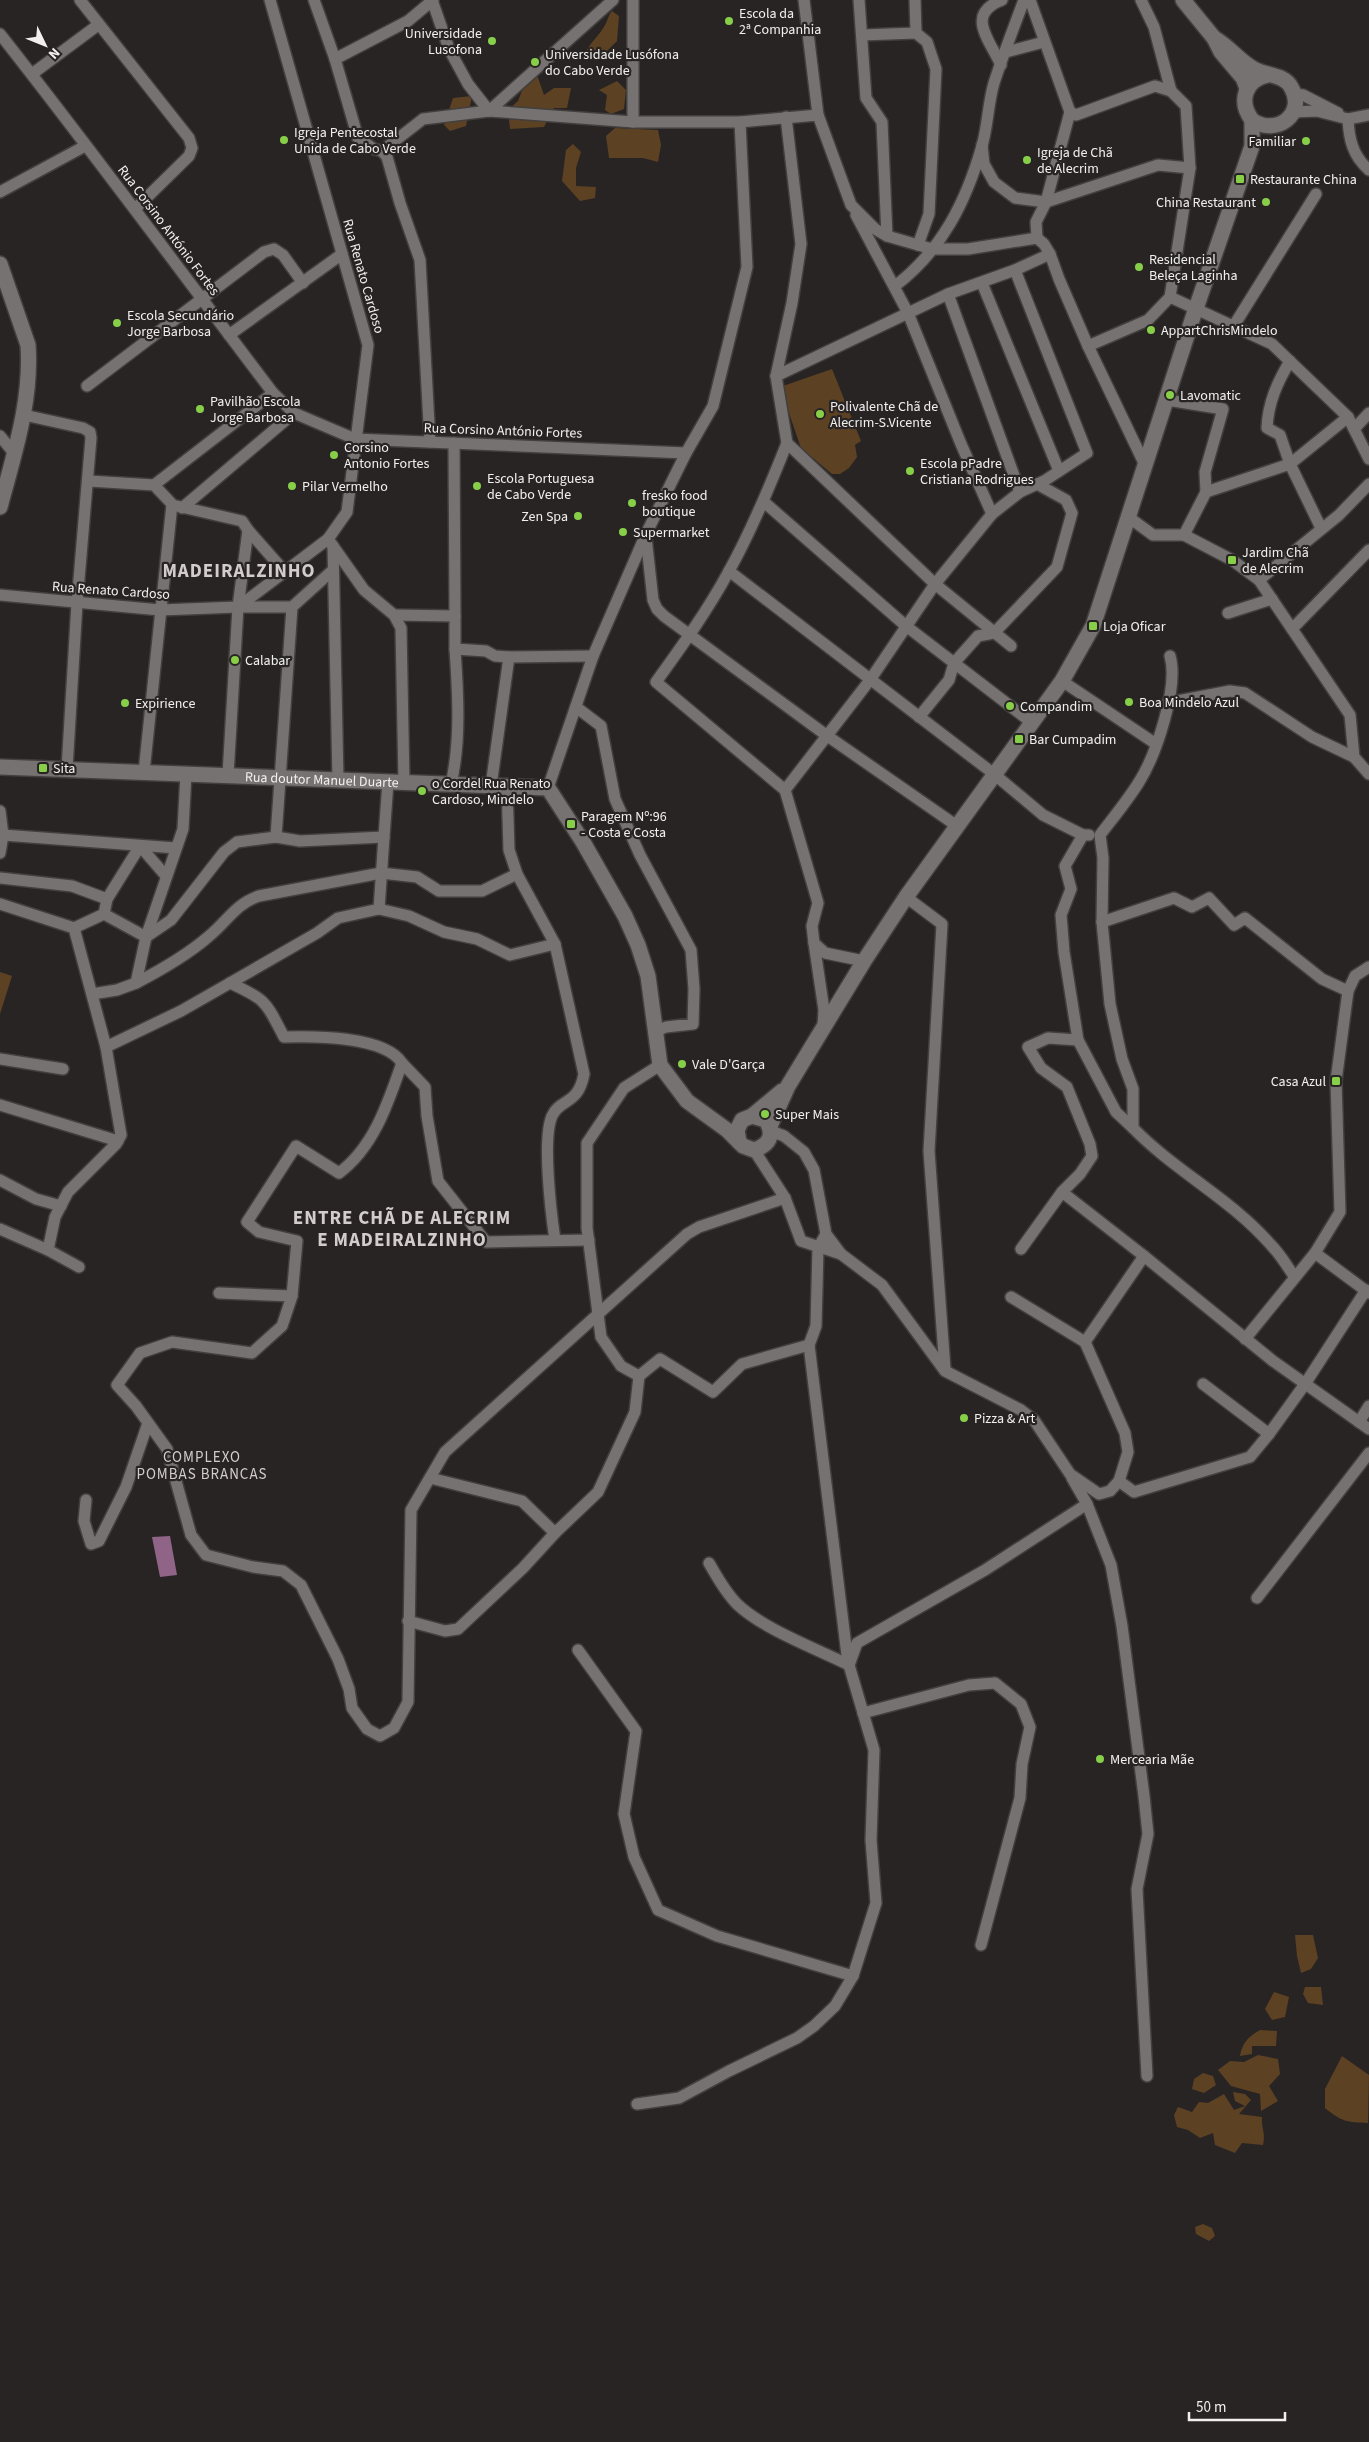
<svg xmlns="http://www.w3.org/2000/svg" width="1369" height="2442" viewBox="0 0 1369 2442" font-family="'Source Sans 3',sans-serif">
<style>
.green{fill:#5d4123}
.water{fill:#8f6486}
.lines{fill:none;stroke-linecap:round;stroke-linejoin:round}
.street-casing{stroke:#423f3f;stroke-width:14}
.secondary-casing{stroke:#423f3f;stroke-width:18}
.street{stroke:#777272;stroke-width:11}
.secondary{stroke:#777272;stroke-width:15}
.poi-dot{fill:#88cf49;stroke:#282424;stroke-width:2}
.labels{text-anchor:middle;stroke-width:4.5;stroke-linejoin:round;paint-order:stroke}
.poi-label{font-size:14px;fill:#f2efef;stroke:#282424;text-anchor:start}
.street-label{font-size:14px;fill:#f2efef;stroke:#282424}
.neighbourhood-label{font-size:15px;letter-spacing:1px;fill:#d2cccc;stroke:#282424}
.district-label{font-size:19px;font-weight:bold;letter-spacing:1px;fill:#d2cccc;stroke:#282424}
</style>
<rect width="100%" height="100%" fill="#282424"/>
<!-- green -->
<g class="green">
<path d="M 612,11 L 619,16 L 617,41 L 604,54 L 586,52 C 591,41 600,35 605,25 C 608,20 608,16 612,11 Z"/>
<path d="M 537,75 L 544,95 L 554,88 L 571,88 L 567,108 L 554,108 L 544,127 L 510,129 L 508,110 L 518,101 L 523,88 Z"/>
<path d="M 617,81 L 626,90 L 624,109 L 611,114 L 605,110 L 607,95 L 599,90 Z"/>
<path d="M 472,96 L 466,126 L 450,131 L 444,125 L 453,98 Z"/>
<path d="M 615,128 L 658,130 L 661,145 L 658,162 L 643,158 L 609,158 L 606,136 Z"/>
<path d="M 573,144 L 581,152 L 576,168 L 576,186 L 596,187 L 595,198 L 580,201 L 562,181 L 566,150 Z"/>
<path d="M 832,369 L 861,441 L 855,445 L 857,457 L 849,468 L 840,474 L 832,474 L 801,448 L 780,387 Z"/>
<path d="M 0,972 L 12,976 L 0,1014 Z"/>
<path d="M 1295,1935 L 1313,1935 L 1318,1958 L 1311,1969 L 1301,1973 L 1297,1956 Z"/>
<path d="M 1305,1987 L 1321,1987 L 1323,2005 L 1308,2003 L 1303,1994 Z"/>
<path d="M 1274,1992 L 1289,1997 L 1285,2017 L 1272,2020 L 1265,2009 Z"/>
<path d="M 1260,2030 L 1277,2031 L 1276,2046 L 1252,2046 L 1252,2054 L 1240,2056 C 1242,2043 1249,2036 1260,2030 Z"/>
<path d="M 1258,2055 L 1278,2059 L 1280,2074 L 1269,2086 L 1278,2101 L 1261,2111 L 1260,2094 L 1231,2086 L 1218,2070 L 1230,2061 L 1244,2062 Z"/>
<path d="M 1342,2056 L 1369,2075 L 1368,2123 C 1347,2122 1342,2122 1325,2108 L 1325,2089 Z"/>
<path d="M 1203,2073 L 1213,2076 L 1216,2085 L 1204,2093 L 1192,2089 L 1194,2079 Z"/>
<path d="M 1233,2092 L 1245,2094 L 1251,2100 L 1239,2114 L 1262,2117 C 1261,2127 1266,2134 1263,2145 L 1242,2143 L 1235,2153 L 1215,2145 L 1213,2133 L 1200,2138 L 1188,2130 L 1177,2127 L 1174,2115 L 1178,2107 L 1192,2112 L 1199,2102 L 1208,2103 L 1224,2094 L 1234,2110 L 1245,2106 L 1235,2101 Z"/>
<path d="M 1203,2224 L 1212,2228 L 1215,2236 L 1209,2241 L 1196,2234 L 1195,2227 Z"/>
</g>
<!-- water -->
<path class="water" d="M 170,1536 L 177,1575 L 160,1577 L 152,1537 Z"/>
<g class="lines">
<defs>
<g id="street">
<path d="M 80,0 L 189,138 L 192,148 L 189,156 L 136,208"/>
<path d="M 314,0 L 335,59 L 358,138 L 374,149 L 382,151 L 387,157 L 400,203 L 420,260 L 430,442"/>
<path d="M 432,0 L 449,49 L 468,84 L 489,111 L 613,0"/>
<path d="M 633,0 L 633,122"/>
<path d="M 804,0 L 818,115 L 851,205 L 875,229 L 887,236 L 932,249 L 968,249 L 1037,238"/>
<path d="M 859,0 L 866,98 L 882,122 L 887,236"/>
<path d="M 1030,0 L 1070,112 L 1046,202 L 1036,222 L 1037,238 L 1044,244 L 1050,254 L 1059,279 L 1088,346 L 1145,465"/>
<path d="M 1141,0 L 1154,27 L 1171,91"/>
<path d="M 916,33 L 927,42 L 936,69 L 929,214 L 918,245"/>
<path d="M 0,34 C 93,152 182,273 273,393 L 294,413 L 355,439 L 686,453"/>
<path d="M 862,35 L 916,33 L 915,0"/>
<path d="M 1006,52 L 1044,42"/>
<path d="M 335,59 L 408,21 L 433,0"/>
<path d="M 1001,65 C 989,39 965,14 1002,0"/>
<path d="M 32,74 L 98,25"/>
<path d="M 1295,94 L 1303,95 L 1338,113"/>
<path d="M 1070,112 L 1076,115 L 1155,86 L 1171,91 L 1186,106 L 1190,168"/>
<path d="M 1293,112 L 1317,111 L 1348,119 L 1369,115"/>
<path d="M 786,117 L 801,244 L 792,303 L 776,376 L 787,443"/>
<path d="M 1348,119 C 1349,140 1353,156 1369,170"/>
<path d="M 982,145 L 984,164 L 994,182 L 1015,198 L 1046,202 L 1158,165 L 1190,168 L 1170,297 L 1148,320 L 1088,346"/>
<path d="M 382,151 L 423,119 L 489,111 L 633,122 L 740,122 L 818,115"/>
<path d="M 0,192 L 85,146"/>
<path d="M 856,215 L 908,313 L 961,444 L 992,514"/>
<path d="M 982,283 L 1059,471"/>
<path d="M 895,286 C 942,250 966,202 982,146 C 988,125 988,103 994,83 C 1003,55 1014,27 1024,0"/>
<path d="M 948,294 L 1020,492"/>
<path d="M 1170,297 L 1272,344 L 1348,417 L 1369,459"/>
<path d="M 1233,327 L 1316,194"/>
<path d="M 229,335 L 342,254"/>
<path d="M 1290,361 C 1277,383 1268,403 1267,428 L 1280,435 L 1290,464 L 1348,417"/>
<path d="M 776,376 L 948,294 L 1015,270"/>
<path d="M 87,386 L 264,252 L 274,249 L 283,255 L 303,283"/>
<path d="M 1167,400 L 1223,409 L 1205,472 L 1206,492"/>
<path d="M 24,415 L 83,428 L 90,432 L 91,438 L 77,603 L 67,769"/>
<path d="M 1354,429 L 1369,413"/>
<path d="M 0,436 L 14,453"/>
<path d="M 454,443 L 455,616"/>
<path d="M 89,481 L 154,485 L 172,504 L 144,772"/>
<path d="M 154,485 L 273,393"/>
<path d="M 764,502 L 906,626 L 1031,722"/>
<path d="M 177,506 L 242,521 L 248,530 L 285,572"/>
<path d="M 182,508 L 294,413"/>
<path d="M 1127,516 L 1153,535 L 1184,535 L 1232,560 L 1259,580 L 1350,715 L 1354,757 L 1369,774"/>
<path d="M 1184,535 L 1206,492 L 1290,464 L 1321,528"/>
<path d="M 646,537 L 653,600 L 657,609 L 664,616 L 826,735 L 957,826"/>
<path d="M 328,539 L 364,590 L 394,615 L 401,628 L 404,782"/>
<path d="M 333,546 L 338,780"/>
<path d="M 729,571 L 994,774 L 1043,815 L 1083,835"/>
<path d="M 1259,580 L 1339,515 L 1369,484"/>
<path d="M 0,595 L 160,610 L 238,607 L 328,539 L 347,512 L 368,345 L 270,0"/>
<path d="M 238,607 L 292,607"/>
<path d="M 1228,613 L 1272,599"/>
<path d="M 394,615 L 455,616 L 455,649 L 486,651 L 495,656 L 509,657"/>
<path d="M 1292,629 L 1369,550"/>
<path d="M 1170,656 C 1179,687 1156,755 1139,782 C 1128,800 1113,818 1100,835 L 1103,858 L 1102,922 L 1110,1004 L 1122,1059 L 1133,1089 L 1133,1128 C 1175,1171 1231,1199 1271,1245 C 1280,1254 1287,1266 1294,1276"/>
<path d="M 1062,681 L 1156,744"/>
<path d="M 1167,703 L 1230,691 L 1245,693 L 1312,737 L 1354,757"/>
<path d="M 576,707 L 601,726 L 615,799 L 640,855 L 691,950 L 694,989 L 693,1024 L 666,1027 L 656,1031"/>
<path d="M 919,717 L 949,680 L 954,663 L 978,636 L 994,633 L 1057,567 L 1072,513 L 1066,500 L 1037,484"/>
<path d="M 228,775 L 238,607 L 248,530"/>
<path d="M 451,784 C 461,741 458,693 455,649"/>
<path d="M 491,786 L 509,657 L 593,656"/>
<path d="M 507,786 L 509,850 L 517,874 L 555,944 L 584,1074 C 578,1106 560,1098 552,1116 C 542,1139 551,1213 555,1240"/>
<path d="M 548,788 L 593,656 L 646,534 L 686,453 L 713,406 L 747,267 L 740,122"/>
<path d="M 785,790 L 870,680 L 935,584 L 992,514 L 1020,492 L 1044,481 L 1087,453 L 1015,270 L 1050,254"/>
<path d="M 0,811 L 3,835 L 0,853"/>
<path d="M 3,835 L 176,848"/>
<path d="M 1089,835 L 1083,835 L 1065,866 L 1071,889 L 1061,915 L 1064,952 L 1078,1040 L 1116,1112 L 1133,1128"/>
<path d="M 276,837 L 300,841 L 384,837 L 388,782"/>
<path d="M 0,878 L 72,886 L 107,899"/>
<path d="M 906,897 L 942,924 L 929,1151 L 945,1369"/>
<path d="M 0,904 L 74,928 L 106,1047 L 121,1135 L 116,1144 L 68,1192 L 55,1217 L 48,1250 L 79,1267"/>
<path d="M 379,909 L 409,916 L 444,932 L 477,939 L 510,955 L 555,944"/>
<path d="M 104,914 L 146,937 L 171,920 L 224,852 L 237,842 L 276,837 L 292,607 L 333,570"/>
<path d="M 1102,922 L 1174,898 L 1192,907 L 1209,898 L 1234,925 L 1245,918 L 1322,979 L 1348,991"/>
<path d="M 74,928 L 104,914 L 107,899 L 140,846 L 166,876"/>
<path d="M 814,943 L 824,1010 L 823,1026"/>
<path d="M 864,961 L 825,953 L 814,943 L 812,926 L 818,903 L 785,790 L 656,682 C 682,646 708,610 729,571 C 752,530 770,486 787,443 L 935,584 L 1011,646"/>
<path d="M 136,983 C 161,970 186,956 208,937 C 227,922 235,904 259,896 L 381,873 L 417,877 L 439,891 L 482,891 L 517,874"/>
<path d="M 230,983 C 267,1000 265,1001 284,1037 C 313,1036 385,1036 402,1063"/>
<path d="M 92,994 L 117,990 L 136,983 L 146,937 L 183,829 L 186,774"/>
<path d="M 106,1047 L 181,1011 L 230,983 L 317,933 L 338,918 L 379,909 L 384,837"/>
<path d="M 0,1059 L 63,1069"/>
<path d="M 0,1105 L 118,1141"/>
<path d="M 771,1131 L 784,1136 L 804,1152 L 814,1170 L 826,1234 L 841,1254 L 882,1285 L 945,1371 L 1021,1410 L 1034,1420 L 1070,1474 L 1099,1494 L 1110,1491 L 1119,1481 L 1128,1452 L 1125,1433 L 1085,1342 L 1144,1256 L 1273,1361 L 1369,1429"/>
<path d="M 754,1150 L 785,1198 L 801,1241 L 841,1254"/>
<path d="M 0,1180 L 36,1199 L 61,1206"/>
<path d="M 1062,1192 L 1144,1256"/>
<path d="M 0,1229 L 48,1250"/>
<path d="M 826,1234 L 818,1248 L 816,1326 L 809,1345 L 848,1663"/>
<path d="M 589,1240 L 486,1242 L 438,1181 L 427,1116 L 425,1087 L 402,1063 C 388,1103 374,1147 339,1173 L 296,1146 L 247,1222 L 259,1232 L 297,1241 L 292,1296 L 282,1326 L 252,1353 L 172,1342 L 140,1353 L 117,1385 L 136,1406 L 167,1449 L 191,1535 L 206,1555 L 253,1567 L 283,1571 L 301,1585 L 338,1659 L 349,1689 L 352,1708 L 367,1729 L 380,1736 L 394,1728 L 408,1702 L 411,1510 L 445,1452 L 687,1234 L 699,1227 L 785,1198"/>
<path d="M 1021,1249 L 1062,1192 L 1080,1174 L 1092,1156 L 1090,1144 L 1067,1087 L 1041,1068 L 1028,1047 L 1048,1038 L 1078,1040"/>
<path d="M 1315,1253 L 1369,1293"/>
<path d="M 219,1293 L 292,1296"/>
<path d="M 1011,1297 L 1085,1342"/>
<path d="M 1245,1339 L 1315,1253 L 1340,1212 L 1336,1081 L 1348,991 L 1355,976 L 1369,967"/>
<path d="M 639,1376 L 660,1359 L 713,1392 L 742,1364 L 809,1345"/>
<path d="M 1203,1384 L 1269,1434"/>
<path d="M 1359,1422 L 1369,1406"/>
<path d="M 430,1478 L 522,1501 L 555,1533 L 598,1492 L 635,1412 L 639,1376 L 621,1366 L 601,1337 L 587,1228 L 587,1143 L 624,1088 L 660,1065"/>
<path d="M 1072,1478 L 1087,1504 L 1111,1565 L 1122,1626 L 1144,1796 L 1148,1834 L 1137,1889 L 1147,2076"/>
<path d="M 1119,1481 L 1134,1492 L 1250,1457 L 1269,1434 L 1305,1384 L 1366,1290"/>
<path d="M 86,1500 L 84,1521 L 91,1544 L 99,1541 L 126,1487 L 148,1423"/>
<path d="M 709,1563 C 717,1577 725,1592 737,1604 C 763,1629 815,1648 849,1665"/>
<path d="M 1257,1598 L 1369,1453"/>
<path d="M 408,1621 L 445,1631 L 458,1629 L 523,1568 L 555,1533"/>
<path d="M 578,1650 L 636,1731 L 624,1814 L 634,1857 L 658,1910 L 717,1936 L 853,1976 L 876,1903 L 871,1840 L 874,1750 L 849,1665 L 857,1643 L 985,1570 L 1087,1504"/>
<path d="M 863,1713 L 969,1685 L 995,1683 L 1021,1704 L 1030,1727 L 1022,1764 L 1020,1798 L 981,1945"/>
<path d="M 637,2104 L 679,2098 L 729,2071 L 797,2038 L 814,2026 L 835,2006 L 853,1976"/>
</g>
<g id="secondary">
<path d="M 1183,0 L 1214,38 L 1221,52 L 1243,78 L 1247,88"/>
<path d="M 1214,38 C 1229,46 1239,61 1254,69 C 1266,76 1284,74 1291,87 C 1307,114 1276,137 1252,120 C 1238,101 1245,80 1268,75"/>
<path d="M 0,264 L 28,345 C 32,401 14,454 0,507"/>
<path id="s1" d="M 0,767 L 548,788 L 583,842 L 625,916 L 638,945 L 648,976 L 660,1065 L 687,1101 L 727,1130 L 743,1146 L 754,1150 C 769,1145 775,1136 766,1120 L 752,1116"/>
<path d="M 770,1126 L 788,1086 L 864,961 L 906,897 L 1062,681 L 1093,626 L 1192,320 L 1252,146 L 1252,120"/>
<path d="M 739,1142 L 737,1130 L 742,1120 L 752,1116 L 782,1091"/>
</g>
</defs>
<!-- street casing -->
<use href="#street" class="street-casing"/>
<!-- secondary casing -->
<use href="#secondary" class="secondary-casing"/>
<!-- street -->
<use href="#street" class="street"/>
<!-- secondary -->
<use href="#secondary" class="secondary"/>
</g>
<!-- markers -->
<g class="poi-dot">
<circle cx="729" cy="21" r="5"/>
<circle cx="492" cy="41" r="5"/>
<circle cx="535" cy="62" r="5"/>
<circle cx="284" cy="140" r="5"/>
<circle cx="1306" cy="141" r="5"/>
<circle cx="1027" cy="160" r="5"/>
<rect x="1235" y="174" width="10" height="10" rx="2.5"/>
<circle cx="1266" cy="202" r="5"/>
<circle cx="1139" cy="267" r="5"/>
<circle cx="117" cy="323" r="5"/>
<circle cx="1151" cy="330" r="5"/>
<circle cx="1170" cy="395" r="5"/>
<circle cx="200" cy="409" r="5"/>
<circle cx="820" cy="414" r="5"/>
<circle cx="334" cy="455" r="5"/>
<circle cx="910" cy="471" r="5"/>
<circle cx="292" cy="486" r="5"/>
<circle cx="477" cy="486" r="5"/>
<circle cx="632" cy="503" r="5"/>
<circle cx="578" cy="516" r="5"/>
<circle cx="623" cy="532" r="5"/>
<rect x="1227" y="555" width="10" height="10" rx="2.5"/>
<rect x="1088" y="621" width="10" height="10" rx="2.5"/>
<circle cx="235" cy="660" r="5"/>
<circle cx="1129" cy="702" r="5"/>
<circle cx="125" cy="703" r="5"/>
<circle cx="1010" cy="706" r="5"/>
<rect x="1014" y="734" width="10" height="10" rx="2.5"/>
<rect x="38" y="763" width="10" height="10" rx="2.5"/>
<circle cx="422" cy="791" r="5"/>
<rect x="566" y="819" width="10" height="10" rx="2.5"/>
<circle cx="682" cy="1064" r="5"/>
<rect x="1331" y="1076" width="10" height="10" rx="2.5"/>
<circle cx="765" cy="1114" r="5"/>
<circle cx="964" cy="1418" r="5"/>
<circle cx="1100" cy="1759" r="5"/>
</g>
<g class="labels">
<!-- poi labels -->
<g class="poi-label">
<text x="739" y="18">Escola da<tspan x="739" dy="16">2ª Companhia</tspan></text>
<text x="482" y="38" text-anchor="end">Universidade<tspan x="482" dy="16">Lusofona</tspan></text>
<text x="545" y="59">Universidade Lusófona<tspan x="545" dy="16">do Cabo Verde</tspan></text>
<text x="294" y="137">Igreja Pentecostal<tspan x="294" dy="16">Unida de Cabo Verde</tspan></text>
<text x="1296" y="146" text-anchor="end">Familiar</text>
<text x="1037" y="157">Igreja de Chã<tspan x="1037" dy="16">de Alecrim</tspan></text>
<text x="1250" y="184">Restaurante China</text>
<text x="1256" y="207" text-anchor="end">China Restaurant</text>
<text x="1149" y="264">Residencial<tspan x="1149" dy="16">Beleça Laginha</tspan></text>
<text x="127" y="320">Escola Secundário<tspan x="127" dy="16">Jorge Barbosa</tspan></text>
<text x="1161" y="335">AppartChrisMindelo</text>
<text x="1180" y="400">Lavomatic</text>
<text x="210" y="406">Pavilhão Escola<tspan x="210" dy="16">Jorge Barbosa</tspan></text>
<text x="830" y="411">Polivalente Chã de<tspan x="830" dy="16">Alecrim-S.Vicente</tspan></text>
<text x="344" y="452">Corsino<tspan x="344" dy="16">Antonio Fortes</tspan></text>
<text x="920" y="468">Escola pPadre<tspan x="920" dy="16">Cristiana Rodrigues</tspan></text>
<text x="487" y="483">Escola Portuguesa<tspan x="487" dy="16">de Cabo Verde</tspan></text>
<text x="302" y="491">Pilar Vermelho</text>
<text x="642" y="500">fresko food<tspan x="642" dy="16">boutique</tspan></text>
<text x="568" y="521" text-anchor="end">Zen Spa</text>
<text x="633" y="537">Supermarket</text>
<text x="1242" y="557">Jardim Chã<tspan x="1242" dy="16">de Alecrim</tspan></text>
<text x="1103" y="631">Loja Oficar</text>
<text x="245" y="665">Calabar</text>
<text x="1139" y="707">Boa Mindelo Azul</text>
<text x="135" y="708">Expirience</text>
<text x="1020" y="711">Compandim</text>
<text x="1029" y="744">Bar Cumpadim</text>
<text x="53" y="773">Sita</text>
<text x="432" y="788">o Cordel Rua Renato<tspan x="432" dy="16">Cardoso, Mindelo</tspan></text>
<text x="581" y="821">Paragem Nº:96<tspan x="581" dy="16">- Costa e Costa</tspan></text>
<text x="692" y="1069">Vale D'Garça</text>
<text x="1326" y="1086" text-anchor="end">Casa Azul</text>
<text x="775" y="1119">Super Mais</text>
<text x="974" y="1423">Pizza &amp; Art</text>
<text x="1110" y="1764">Mercearia Mãe</text>
</g>
<!-- street labels -->
<g class="street-label">
<text transform="translate(169 230) rotate(53)" y="5">Rua Corsino António Fortes</text>
<text transform="translate(364 276) rotate(74)" y="5">Rua Renato Cardoso</text>
<text transform="translate(503 430) rotate(2)" y="5">Rua Corsino António Fortes</text>
<text transform="translate(111 590) rotate(4)" y="5">Rua Renato Cardoso</text>
<text dy="5" stroke="none"><textPath href="#s1" startOffset="322">Rua doutor Manuel Duarte</textPath></text>
</g>
<!-- neighbourhood labels -->
<g class="neighbourhood-label">
<text x="202" y="1462">COMPLEXO<tspan x="202" dy="17">POMBAS BRANCAS</tspan></text>
</g>
<!-- district labels -->
<g class="district-label">
<text x="239" y="577">MADEIRALZINHO</text>
<text x="402" y="1224">ENTRE CHÃ DE ALECRIM<tspan x="402" dy="22">E MADEIRALZINHO</tspan></text>
</g>
</g>
<!-- north arrow -->
<g transform="translate(45 45) rotate(133)" stroke="#282424" stroke-width="4" paint-order="stroke">
<path d="M0-4L9 19L0 12L-9 19Z" fill="#f2efef"/>
<text y="-8" font-size="14" font-weight="bold" text-anchor="middle" fill="#f2efef">N</text>
</g>
<!-- scale -->
<path d="M1189 2412v8h96v-8" fill="none" stroke="#f2efef" stroke-width="2.5"/>
<text x="1196" y="2412" font-size="15" fill="#f2efef" stroke="#282424" stroke-width="4" paint-order="stroke">50 m</text>
</svg>
